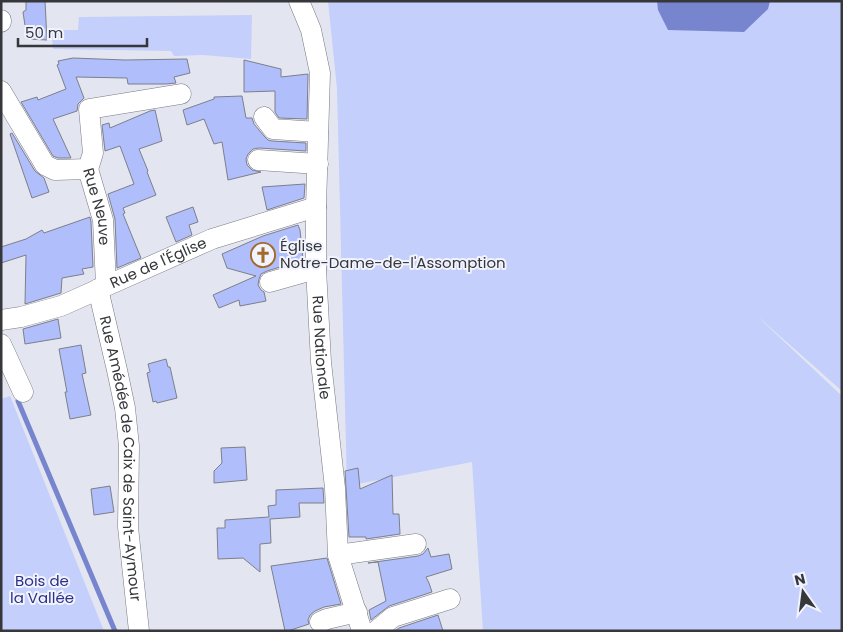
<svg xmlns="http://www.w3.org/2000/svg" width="843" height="632" viewBox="0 0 843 632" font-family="Poppins,sans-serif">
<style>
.green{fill:#c4cffb}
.water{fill:#7785cf}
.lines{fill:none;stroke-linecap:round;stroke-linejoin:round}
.stream{stroke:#7785cf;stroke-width:5}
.building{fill:#b0befc;stroke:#7d7f89}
.minor-casing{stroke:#787a84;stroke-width:21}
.minor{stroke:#fff;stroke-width:20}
.labels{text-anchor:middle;stroke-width:4;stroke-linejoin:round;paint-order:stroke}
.street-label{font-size:15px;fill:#36373b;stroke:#f1f3fe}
.poi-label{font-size:15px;fill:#36373b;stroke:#f1f3fe;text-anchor:start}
.park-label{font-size:15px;fill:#2c3086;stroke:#f1f3fe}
</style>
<rect width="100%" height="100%" fill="#e3e6f1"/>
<!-- green -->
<g class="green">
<path d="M 328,1 L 842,1 L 842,391 L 756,315 L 842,396 L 842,631 L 483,631 L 472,462 L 347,486 L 337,89 Z"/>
<path d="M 252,15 L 251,59 L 203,55 L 174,56 L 171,51 L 53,49 L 51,30 L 78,30 L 79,17 Z"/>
<path d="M 10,396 L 104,631 L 1,631 L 1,399 Z"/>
</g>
<!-- water -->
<path class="water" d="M 657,1 L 770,1 L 768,9 L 744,32 L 668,30 L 658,10 Z"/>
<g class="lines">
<!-- stream -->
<path class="stream" d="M 18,401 L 115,631"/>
</g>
<!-- building -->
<g class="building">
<path d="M 26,1 L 45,1 L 47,40 L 27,39 L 23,12 L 26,10 Z"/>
<path d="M 73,58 L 125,60 L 187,59 L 190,73 L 174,77 L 176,83 L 166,84 L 128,84 L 127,78 L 76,77 L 84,98 L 78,104 L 77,111 L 53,119 L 71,158 L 58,158 L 53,156 L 21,102 L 37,97 L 38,100 L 66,89 L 57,65 L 59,64 L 58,61 Z"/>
<path d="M 244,60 L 281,69 L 281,77 L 308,74 L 307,119 L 279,118 L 275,112 L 275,91 L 244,92 Z"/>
<path d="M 242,96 L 246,118 L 252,118 L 254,124 L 264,136 L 268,140 L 272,141 L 306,143 L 306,151 L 259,148 L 253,149 L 248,154 L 246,159 L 247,165 L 252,170 L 261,172 L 228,180 L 222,142 L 214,144 L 204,119 L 187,125 L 183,110 L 214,99 L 214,97 Z"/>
<path d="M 155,110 L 162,141 L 139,149 L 148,171 L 147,172 L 156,195 L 123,208 L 125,213 L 123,214 L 141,258 L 117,268 L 115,219 L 108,194 L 134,184 L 120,146 L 105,151 L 102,125 L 109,123 L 110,128 L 150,111 Z"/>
<path d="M 12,133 L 35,171 L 44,178 L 49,192 L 32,198 L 10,134 Z"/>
<path d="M 305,184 L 304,198 L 267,210 L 262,187 Z"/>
<path d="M 193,207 L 198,222 L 189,225 L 192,235 L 176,242 L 166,217 Z"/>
<path d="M 90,217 L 91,222 L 93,267 L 82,269 L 84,274 L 62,278 L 61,293 L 25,304 L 26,255 L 1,263 L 1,247 L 26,239 L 42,230 L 44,233 Z"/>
<path d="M 298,225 L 300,230 L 303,260 L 267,271 L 261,274 L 259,279 L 258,285 L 261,290 L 264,292 L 266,301 L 240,306 L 239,300 L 219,308 L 213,295 L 256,276 L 227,268 L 222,254 L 263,236 Z"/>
<path d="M 58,319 L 61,338 L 25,344 L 23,329 Z"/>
<path d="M 81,345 L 86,373 L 82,374 L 91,415 L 70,419 L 65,392 L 67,392 L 59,349 Z"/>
<path d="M 166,359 L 168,367 L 170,367 L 177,398 L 157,403 L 156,401 L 153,402 L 147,373 L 150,372 L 148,364 Z"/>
<path d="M 245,447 L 247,480 L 214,483 L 214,471 L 222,463 L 221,448 Z"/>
<path d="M 358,468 L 360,489 L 392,475 L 393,514 L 399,514 L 400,534 L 366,539 L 366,537 L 349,537 L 345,471 Z"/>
<path d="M 110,486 L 114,512 L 94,515 L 91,489 Z"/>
<path d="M 323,488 L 324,503 L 299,503 L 300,517 L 270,519 L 271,543 L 260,544 L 260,572 L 243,558 L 218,559 L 217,528 L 225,528 L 225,520 L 269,517 L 268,506 L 276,505 L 276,490 Z"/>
<path d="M 428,548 L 431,557 L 449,554 L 452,569 L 426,577 L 429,583 L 432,592 L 389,606 L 371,620 L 369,610 L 386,601 L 378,562 L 368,563 L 418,556 L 423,554 Z"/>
<path d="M 327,558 L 341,604 L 324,607 L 315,611 L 310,615 L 308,620 L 309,624 L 288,631 L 285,631 L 271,566 Z"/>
<path d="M 438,615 L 443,631 L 395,631 L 399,628 Z"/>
</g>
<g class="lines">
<defs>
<g id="minor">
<path id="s1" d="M 299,1 L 311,30 L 320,73 L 316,207 L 316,269 L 321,362 L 335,488 L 338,555 L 362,631"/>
<path d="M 1,20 L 1,22"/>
<path d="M 1,91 L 45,165 L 55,170 L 88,169"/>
<path d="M 264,117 L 273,129 L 318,132"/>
<path d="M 258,160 L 318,164"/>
<path d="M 88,169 L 93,153 L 89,109 L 181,94"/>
<path id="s2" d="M 88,169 L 103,220 L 106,285"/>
<path d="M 270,282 L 316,269"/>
<path id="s3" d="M 98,289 L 117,370 L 125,408 L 129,446 L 128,527 L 139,631"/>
<path id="s4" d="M 1,320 L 21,317 L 61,306 L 212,239 L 316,207"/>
<path d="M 1,344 L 23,392"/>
<path d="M 338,555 L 416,544"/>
<path d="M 320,622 L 327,619 L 357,612"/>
<path d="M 376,631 L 393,617 L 450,599"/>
</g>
</defs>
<!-- minor casing -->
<use href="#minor" class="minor-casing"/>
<!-- minor -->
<use href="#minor" class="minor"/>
</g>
<!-- icons -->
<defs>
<symbol id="church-ring" viewBox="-11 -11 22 22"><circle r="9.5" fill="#f1f3fe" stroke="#a36929" stroke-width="1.5"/><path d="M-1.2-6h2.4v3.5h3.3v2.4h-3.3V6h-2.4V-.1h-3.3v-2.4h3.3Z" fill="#a36929"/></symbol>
</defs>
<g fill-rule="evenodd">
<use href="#church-ring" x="249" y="241" width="28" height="28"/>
</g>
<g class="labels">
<!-- street labels -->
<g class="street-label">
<text dy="5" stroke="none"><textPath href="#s2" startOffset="39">Rue Neuve</textPath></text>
<text dy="5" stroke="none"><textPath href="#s4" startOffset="168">Rue de l'Église</textPath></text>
<text dy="5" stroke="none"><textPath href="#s1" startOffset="350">Rue Nationale</textPath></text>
<text dy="5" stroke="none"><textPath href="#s3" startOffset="172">Rue Amédée de Caix de Saint-Aymour</textPath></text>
</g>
<!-- poi labels -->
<g class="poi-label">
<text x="280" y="251">Église<tspan x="280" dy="17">Notre-Dame-de-l'Assomption</tspan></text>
</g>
<!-- park labels -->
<g class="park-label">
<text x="42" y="586">Bois de<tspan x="42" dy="17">la Vallée</tspan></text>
</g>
</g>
<!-- border -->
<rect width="843" height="632" fill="none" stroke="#36373b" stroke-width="5"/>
<!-- north arrow -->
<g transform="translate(803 592) rotate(346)" stroke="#f1f3fe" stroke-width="4" paint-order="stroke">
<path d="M0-4L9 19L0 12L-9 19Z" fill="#36373b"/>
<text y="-8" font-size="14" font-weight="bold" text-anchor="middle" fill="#36373b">N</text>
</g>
<!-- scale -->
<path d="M18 38v8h129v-8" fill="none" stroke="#36373b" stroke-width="2.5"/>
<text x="25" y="38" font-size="15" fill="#36373b" stroke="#f1f3fe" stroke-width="4" paint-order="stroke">50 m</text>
</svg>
